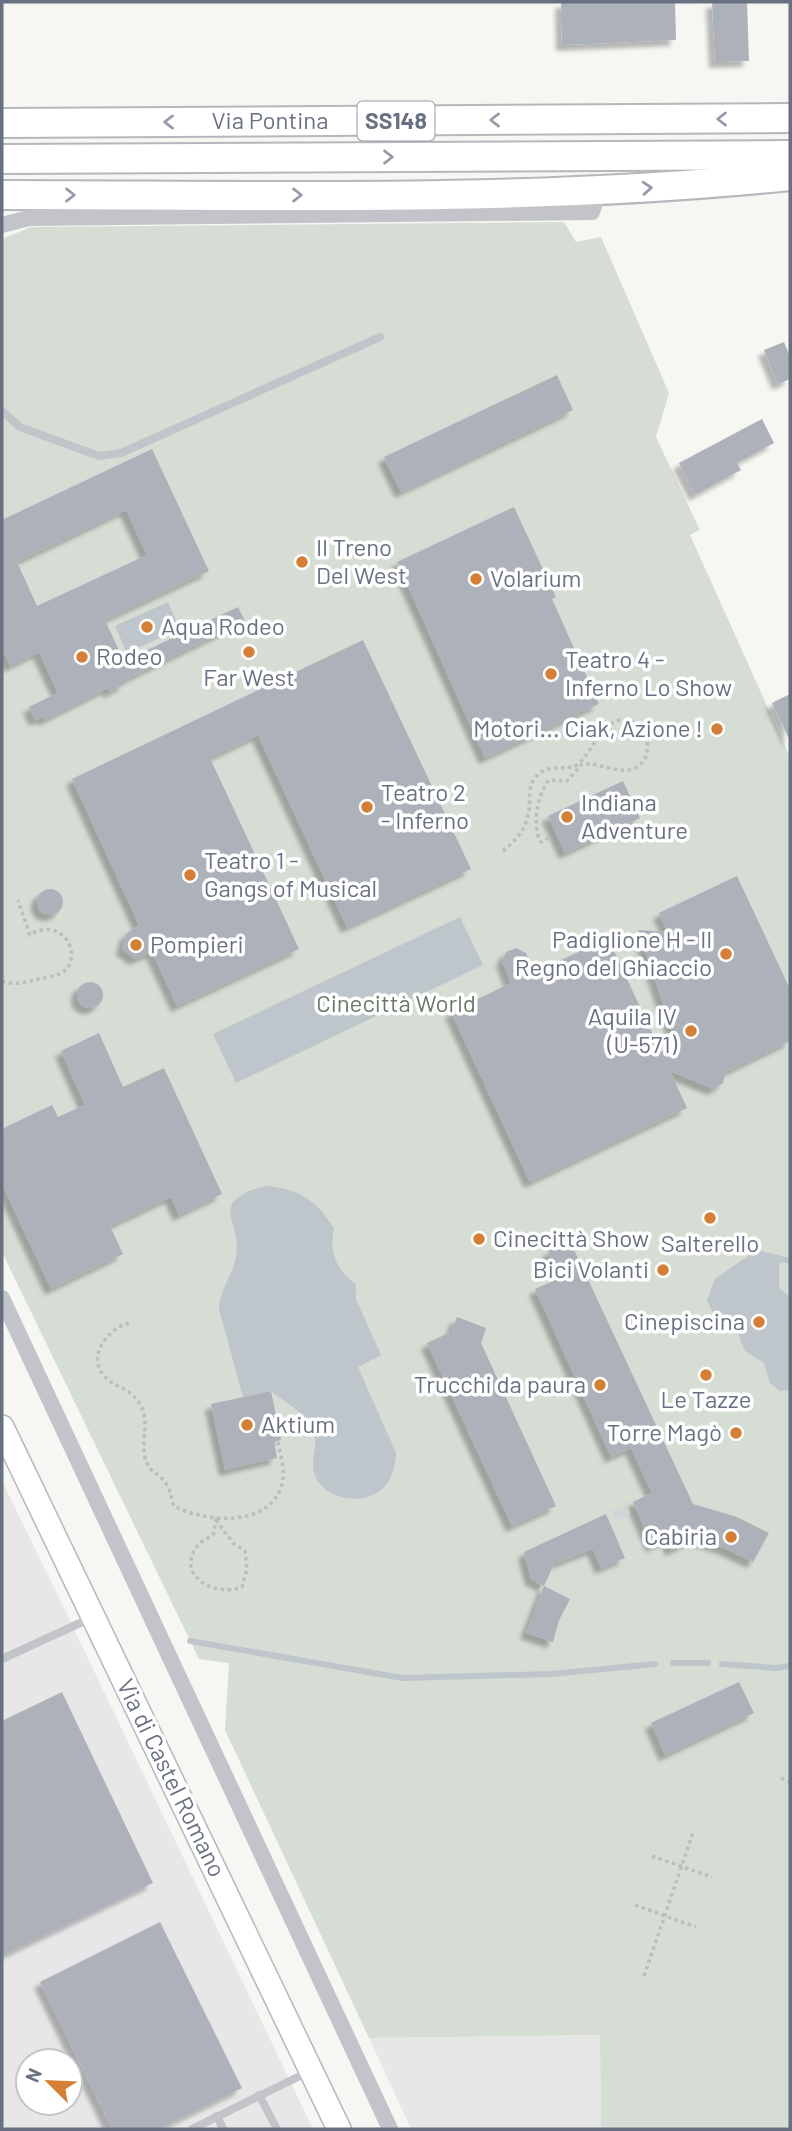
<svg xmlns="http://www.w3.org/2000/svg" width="792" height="2131" viewBox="0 0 792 2131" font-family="Barlow,sans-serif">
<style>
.built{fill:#e7e7e7;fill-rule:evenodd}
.green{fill:#d6ddd5}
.water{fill:#bec5cb}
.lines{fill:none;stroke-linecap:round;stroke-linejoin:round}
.stream{stroke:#bec5cb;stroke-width:6}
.building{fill:#adb1b9;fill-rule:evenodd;filter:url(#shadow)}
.street-tunnel{stroke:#d2d4d7;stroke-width:16;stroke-dasharray:16 8;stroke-linecap:butt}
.secondary-casing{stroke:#b5b7bd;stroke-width:26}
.highway-casing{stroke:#b5b7bb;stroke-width:32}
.path{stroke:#bcbdc0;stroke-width:3.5;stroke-dasharray:3.5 3.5;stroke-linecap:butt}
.lane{stroke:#c2c4c9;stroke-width:8}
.street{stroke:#c2c4c9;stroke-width:16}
.secondary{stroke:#fff;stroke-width:23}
.highway{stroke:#fff;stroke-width:28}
.oneway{stroke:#959ba8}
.poi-dot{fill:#d57e35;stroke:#fff;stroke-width:2.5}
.labels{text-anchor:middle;stroke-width:7;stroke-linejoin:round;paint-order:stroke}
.shield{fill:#fff;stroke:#959ba8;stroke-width:2}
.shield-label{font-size:23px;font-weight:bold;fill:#687082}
.street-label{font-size:24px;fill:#687082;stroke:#fff}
.poi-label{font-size:24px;fill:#687082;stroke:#fff;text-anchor:start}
.park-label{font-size:24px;fill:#667a67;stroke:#fff}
</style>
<defs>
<filter id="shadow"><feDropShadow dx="-6" dy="6" stdDeviation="2" flood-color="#0004"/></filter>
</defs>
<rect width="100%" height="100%" fill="#f6f6f3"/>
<!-- built -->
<g class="built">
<path d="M 2,1481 L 63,1606 L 313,2129 L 2,2129 ZM 28,2061 L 70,2061 L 70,2103 L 28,2103 Z"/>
<path d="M 600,2035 L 601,2129 L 411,2129 L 369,2038 Z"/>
</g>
<!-- green -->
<path class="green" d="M 564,222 L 576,242 L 601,237 L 669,393 L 656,437 L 700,530 L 690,535 L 790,757 L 790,2129 L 601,2129 L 600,2035 L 369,2038 L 225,1730 L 229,1663 L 199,1659 L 2,1252 L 2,239 L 31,227 Z"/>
<!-- water -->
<g class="water">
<path d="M 168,602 L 180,629 L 127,653 L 115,626 Z"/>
<path d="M 460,917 L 483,965 L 236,1083 L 213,1034 Z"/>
<path d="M 265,1186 C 298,1188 317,1200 334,1229 C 329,1253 336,1270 356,1284 L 356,1299 L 381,1355 L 358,1367 L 396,1453 C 395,1470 391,1485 375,1494 C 353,1506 313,1495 313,1464 C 313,1451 319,1441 312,1427 C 304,1412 284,1402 271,1391 L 243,1397 L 219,1309 C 220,1289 232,1276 236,1257 C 243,1221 205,1202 265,1186 Z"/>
<path d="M 757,1250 L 790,1258 L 790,1264 L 782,1262 L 779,1264 L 779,1288 L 790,1297 L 790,1390 L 780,1391 L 770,1383 L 764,1363 L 745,1351 L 736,1329 L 713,1314 L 707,1300 L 715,1279 Z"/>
</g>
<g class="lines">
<!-- stream -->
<g class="stream">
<path d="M 190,1641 L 402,1678 L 551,1674 L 655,1664"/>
<path d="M 673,1663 L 708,1663"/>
<path d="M 722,1664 L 776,1668 L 790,1666"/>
</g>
</g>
<!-- building -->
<g class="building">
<path d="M 561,2 L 675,2 L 676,40 L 562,45 Z"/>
<path d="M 712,2 L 747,2 L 749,61 L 715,62 Z"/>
<path d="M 784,342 L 790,357 L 790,379 L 778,384 L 764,350 Z"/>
<path d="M 557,375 L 573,410 L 401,492 L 384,457 Z"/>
<path d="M 762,419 L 774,443 L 737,463 L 741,470 L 695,495 L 679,463 Z"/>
<path d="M 152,449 L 209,571 L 105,620 L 124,661 L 238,607 L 245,621 L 123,681 L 125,684 L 110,692 L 108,688 L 44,720 L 43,717 L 35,720 L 29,707 L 58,693 L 39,652 L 10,666 L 2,649 L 2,520 ZM 126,510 L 147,555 L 37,606 L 17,562 Z"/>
<path d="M 514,507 L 556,597 L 552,599 L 599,704 L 485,758 L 397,562 Z"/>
<path d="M 363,640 L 471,869 L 347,927 L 258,735 L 210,758 L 299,949 L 177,1006 L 152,952 L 135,959 L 122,949 L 126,934 L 139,925 L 72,779 Z"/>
<path d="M 790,694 L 790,741 L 772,703 Z"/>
<path d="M 623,781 L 640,818 L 565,853 L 548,816 Z"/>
<path d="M 737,876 L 790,989 L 790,1041 L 726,1072 L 723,1083 L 713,1089 L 670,1071 L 687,1108 L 530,1182 L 451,1012 L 511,983 L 502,961 L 506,952 L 516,948 L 526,953 L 534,973 L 608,938 L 661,1052 L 677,1045 L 638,930 L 668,932 L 659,913 Z"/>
<circle cx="50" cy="902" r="13"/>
<circle cx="90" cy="995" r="13"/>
<path d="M 99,1033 L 123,1087 L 164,1068 L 222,1194 L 179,1215 L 171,1197 L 110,1226 L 123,1254 L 51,1289 L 2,1184 L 2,1129 L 52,1105 L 58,1117 L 85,1105 L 61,1051 Z"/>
<path d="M 570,1241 L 693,1504 L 737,1517 L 769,1533 L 753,1562 L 724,1548 L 694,1539 L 671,1550 L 667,1539 L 652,1546 L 633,1502 L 652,1493 L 631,1448 L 611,1457 L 535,1289 L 560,1278 L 548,1251 Z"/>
<path d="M 457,1317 L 486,1328 L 481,1343 L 556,1506 L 512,1526 L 427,1343 L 451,1332 Z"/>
<path d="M 271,1391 L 281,1440 L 274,1442 L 277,1458 L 225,1470 L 211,1404 Z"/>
<path d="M 606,1514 L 625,1558 L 601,1568 L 593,1549 L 554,1564 L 544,1586 L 531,1579 L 524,1552 Z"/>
<path d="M 544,1586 L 570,1599 L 559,1620 L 553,1642 L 526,1633 Z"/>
<path d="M 739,1682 L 754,1713 L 665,1755 L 651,1723 Z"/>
<path d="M 62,1692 L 153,1883 L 2,1956 L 2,1721 Z"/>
<path d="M 160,1922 L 242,2088 L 159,2129 L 112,2129 L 40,1982 Z"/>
</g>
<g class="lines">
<!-- street-tunnel -->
<path class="street-tunnel" d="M 619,1508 L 623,1517"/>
<defs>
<path id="secondary" d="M 2,1427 L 339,2129"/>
<g id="highway">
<path d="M 2,123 L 790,118"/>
<path d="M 2,159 L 790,155"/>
<path d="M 2,195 C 265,195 528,203 790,176"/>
</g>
</defs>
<!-- secondary casing -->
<use href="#secondary" class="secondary-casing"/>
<!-- highway casing -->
<use href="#highway" class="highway-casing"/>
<!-- path -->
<g class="path">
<path d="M 503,851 C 515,841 525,831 528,815 C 532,799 525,784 540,773 C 551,764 565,771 577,765 C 593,753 596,728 617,721 C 639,713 655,743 644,760 C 630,782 601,761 582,764 L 567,781 L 549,780 C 538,793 531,826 541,842 L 548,838"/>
<path d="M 2,981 C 15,986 26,982 39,979 C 46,977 54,977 60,974 C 87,959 63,914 30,935 L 18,900"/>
<path d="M 129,1323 C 109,1328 85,1356 105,1377 C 116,1389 131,1386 142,1408 C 149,1424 141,1440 145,1457 C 149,1475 160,1472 167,1485 C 171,1492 171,1499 174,1506 C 206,1523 270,1528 282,1484 C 286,1470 280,1455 278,1441"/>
<path d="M 216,1520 L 234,1544 L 245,1551 L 247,1569 L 242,1587 C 214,1598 173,1574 199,1544 C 203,1540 209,1538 213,1535 Z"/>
<path d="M 781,1778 L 790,1782"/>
<path d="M 652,1856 L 712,1877"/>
<path d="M 635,1905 L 696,1927"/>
<path d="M 644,1976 L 694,1830"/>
</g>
<!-- lane -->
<g class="lane">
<path d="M 2,411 L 20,427 L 99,456 L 121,453 L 380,337"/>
<path d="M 2,1659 L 91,1618"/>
<path d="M 259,2095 L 277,2129"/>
<path d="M 217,2116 L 223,2129"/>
<path d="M 192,2129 L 308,2072"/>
</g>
<!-- street -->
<g class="street">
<path d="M 2,225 L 29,218 L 592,212 L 599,191"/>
<path d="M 2,1298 L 390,2129"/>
</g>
<!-- secondary -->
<use href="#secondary" class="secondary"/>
<!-- highway -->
<use href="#highway" class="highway"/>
</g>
<!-- one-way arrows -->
<defs><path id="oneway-chevron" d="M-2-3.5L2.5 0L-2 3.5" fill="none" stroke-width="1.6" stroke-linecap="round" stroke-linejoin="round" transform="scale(1.75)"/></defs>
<g class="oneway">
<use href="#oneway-chevron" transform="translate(722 119) rotate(180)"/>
<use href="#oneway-chevron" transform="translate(495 120) rotate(180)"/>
<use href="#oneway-chevron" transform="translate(169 122) rotate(180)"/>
<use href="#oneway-chevron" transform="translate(388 157)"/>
<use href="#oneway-chevron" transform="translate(647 188) rotate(-4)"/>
<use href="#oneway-chevron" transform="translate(70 195)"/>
<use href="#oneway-chevron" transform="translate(297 195)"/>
</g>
<!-- markers -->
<g class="poi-dot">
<circle cx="302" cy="562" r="7"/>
<circle cx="476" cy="579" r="7"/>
<circle cx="147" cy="627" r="7"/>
<circle cx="249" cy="652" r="7"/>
<circle cx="82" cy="657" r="7"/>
<circle cx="551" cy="674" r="7"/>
<circle cx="717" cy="729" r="7"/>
<circle cx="367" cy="807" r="7"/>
<circle cx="567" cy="817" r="7"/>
<circle cx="190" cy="875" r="7"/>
<circle cx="136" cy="945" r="7"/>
<circle cx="726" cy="954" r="7"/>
<circle cx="691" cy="1031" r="7"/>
<circle cx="710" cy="1218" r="7"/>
<circle cx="479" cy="1239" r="7"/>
<circle cx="663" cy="1270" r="7"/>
<circle cx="759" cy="1322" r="7"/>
<circle cx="706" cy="1375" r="7"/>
<circle cx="600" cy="1385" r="7"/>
<circle cx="247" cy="1425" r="7"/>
<circle cx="736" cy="1433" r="7"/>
<circle cx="731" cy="1537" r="7"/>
</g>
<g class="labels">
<!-- shield labels -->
<rect class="shield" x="357.5" y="101.5" width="77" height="39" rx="5"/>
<g class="shield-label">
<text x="396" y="129">SS148</text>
</g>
<!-- street labels -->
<g class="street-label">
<text x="270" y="129">Via Pontina</text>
<text transform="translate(171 1778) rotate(64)" y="8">Via di Castel Romano</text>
</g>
<!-- poi labels -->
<g class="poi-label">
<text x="316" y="556">Il Treno<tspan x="316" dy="28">Del West</tspan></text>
<text x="490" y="587">Volarium</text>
<text x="161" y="635">Aqua Rodeo</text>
<text x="96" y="665">Rodeo</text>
<text x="565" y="668">Teatro 4 -<tspan x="565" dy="28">Inferno Lo Show</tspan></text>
<text x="249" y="686" text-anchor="middle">Far West</text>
<text x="703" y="737" text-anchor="end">Motori... Ciak, Azione !</text>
<text x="381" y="801">Teatro 2<tspan x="381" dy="28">- Inferno</tspan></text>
<text x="581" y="811">Indiana<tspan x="581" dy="28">Adventure</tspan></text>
<text x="204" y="869">Teatro 1 -<tspan x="204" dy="28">Gangs of Musical</tspan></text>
<text x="712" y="948" text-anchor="end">Padiglione H - Il<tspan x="712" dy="28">Regno del Ghiaccio</tspan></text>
<text x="150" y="953">Pompieri</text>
<text x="677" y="1025" text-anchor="end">Aquila IV<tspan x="677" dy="28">(U-571)</tspan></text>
<text x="493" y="1247">Cinecittà Show</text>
<text x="710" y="1252" text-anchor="middle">Salterello</text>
<text x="649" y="1278" text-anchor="end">Bici Volanti</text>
<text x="745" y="1330" text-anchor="end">Cinepiscina</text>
<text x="586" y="1393" text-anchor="end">Trucchi da paura</text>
<text x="706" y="1408" text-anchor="middle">Le Tazze</text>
<text x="261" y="1433">Aktium</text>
<text x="722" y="1441" text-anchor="end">Torre Magò</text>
<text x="717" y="1545" text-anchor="end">Cabiria</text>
</g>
<!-- park labels -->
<g class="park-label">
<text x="396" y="1012">Cinecittà World</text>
</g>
</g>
<!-- border -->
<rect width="792" height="2131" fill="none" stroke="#687082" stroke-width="7"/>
<!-- north arrow -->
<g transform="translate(49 2082) rotate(294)"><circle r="33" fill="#ffffff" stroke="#c3c6cd" stroke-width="2"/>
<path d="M0-5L12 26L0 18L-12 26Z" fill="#d57e35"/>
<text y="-10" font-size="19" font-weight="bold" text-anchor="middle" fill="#687082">N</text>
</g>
</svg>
